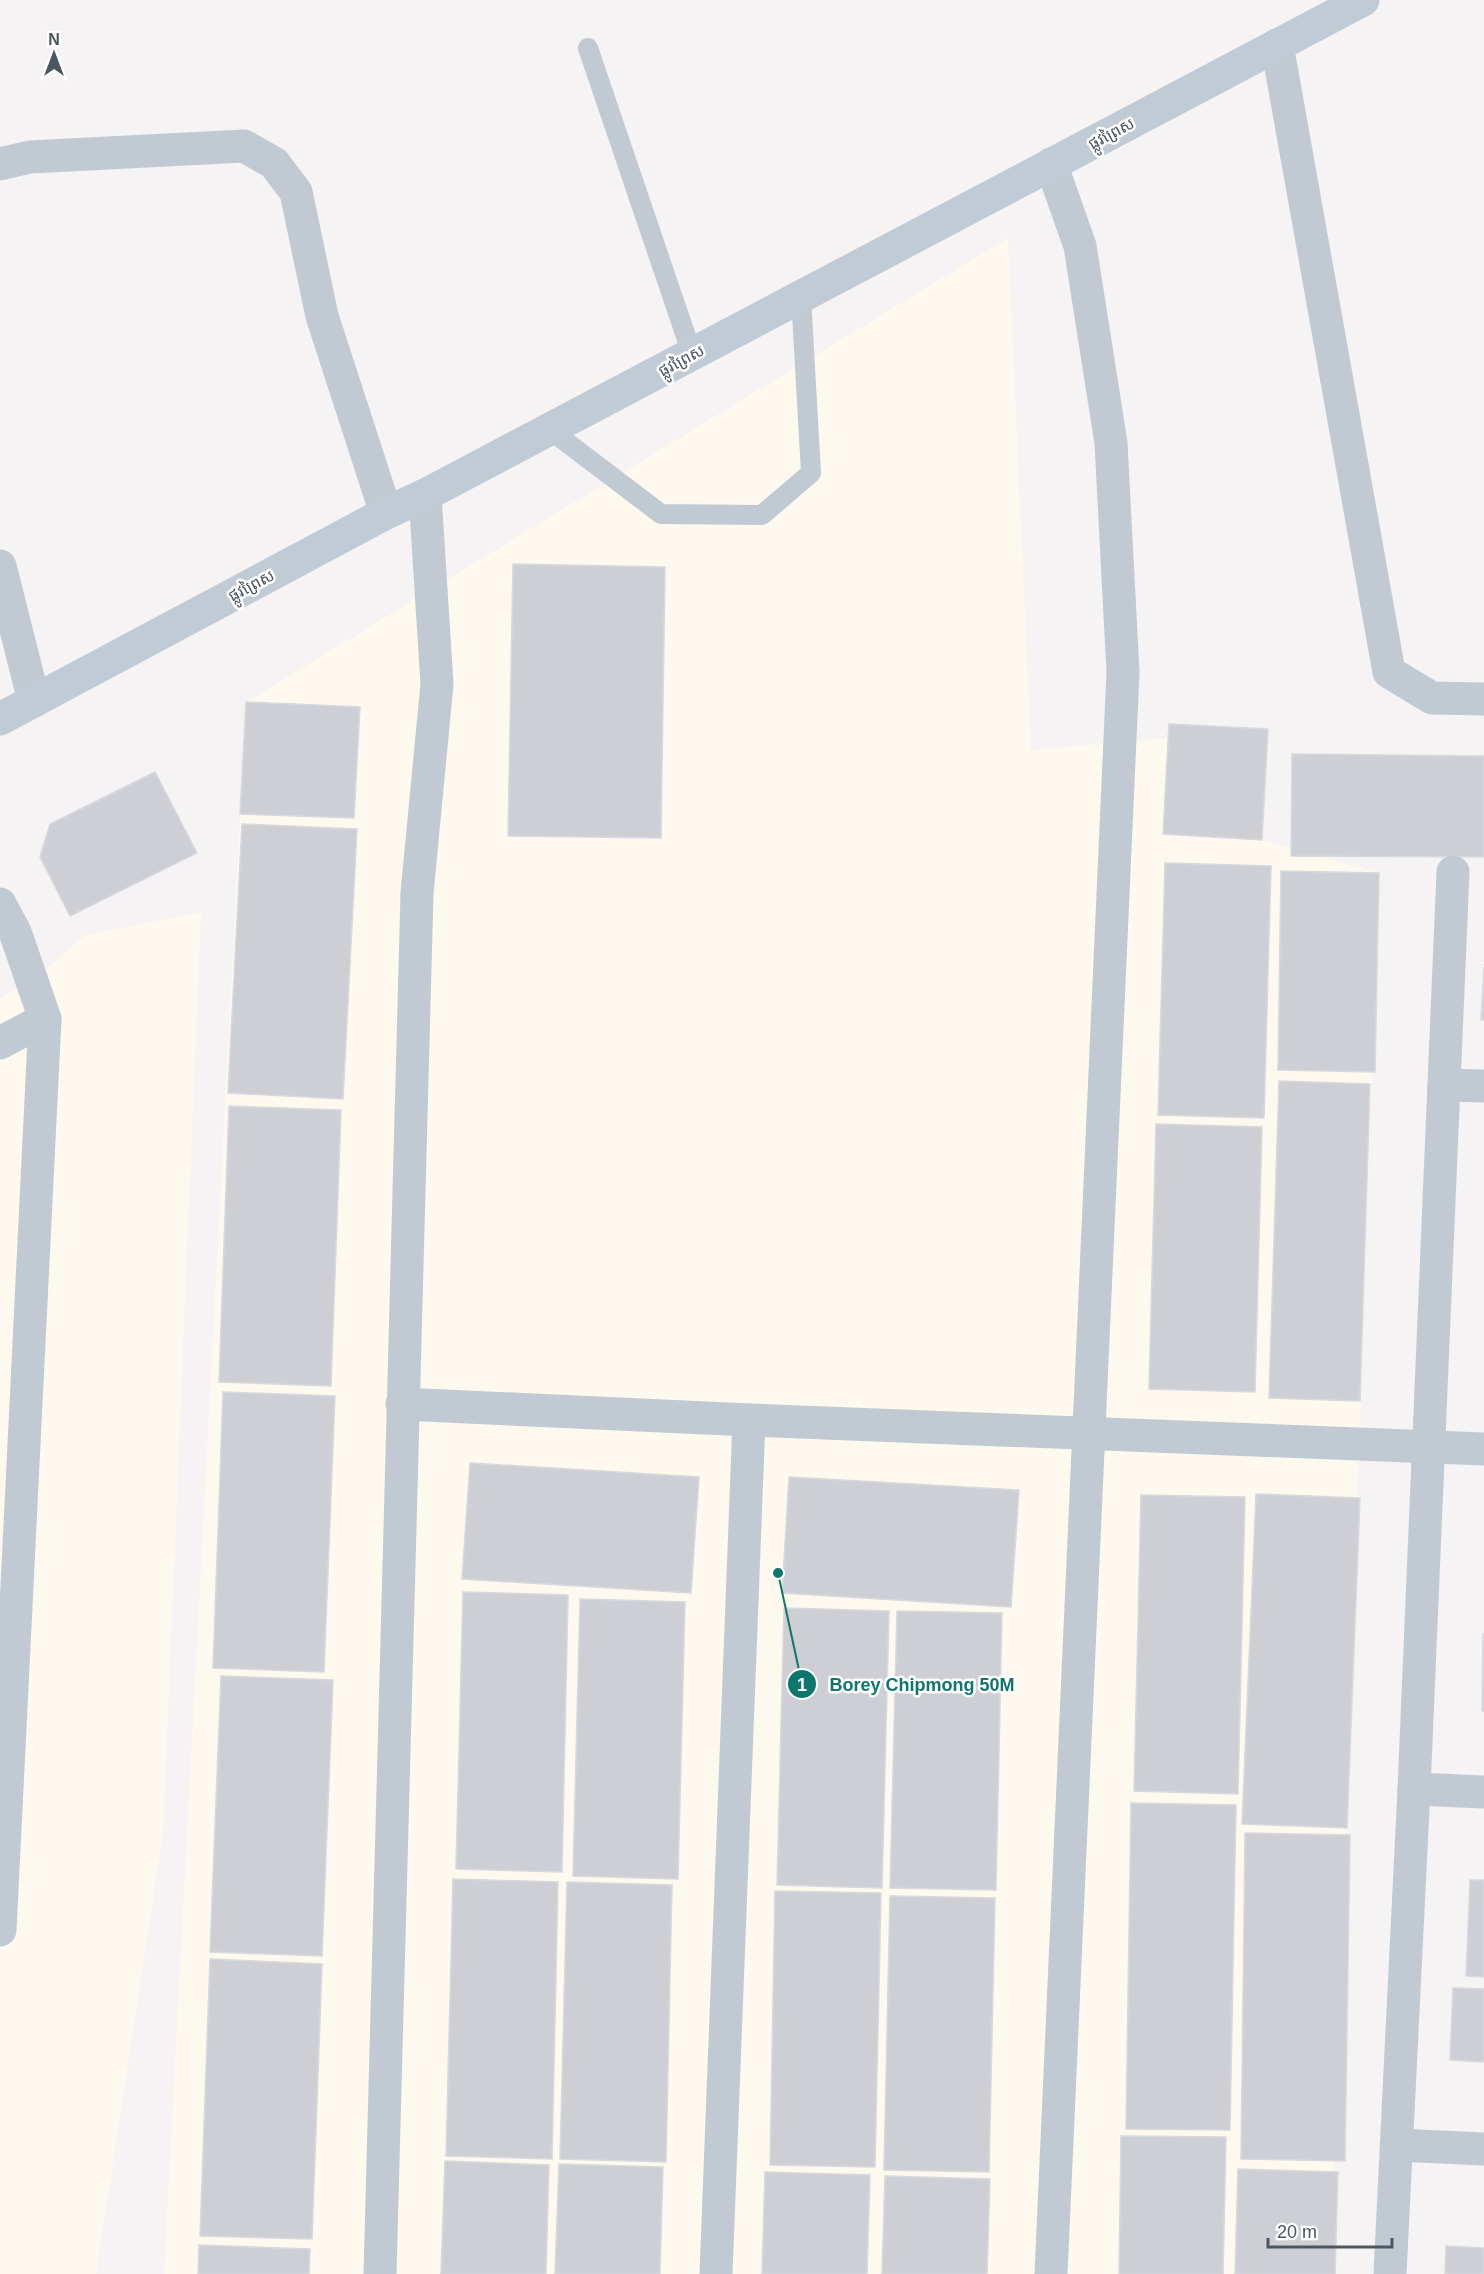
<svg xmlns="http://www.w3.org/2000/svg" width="1484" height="2274" viewBox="0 0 1484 2274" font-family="Arial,'Noto Sans Khmer',sans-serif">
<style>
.commercial{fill:#fdf9ef}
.building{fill:#cdcfd5;stroke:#d7d9de;stroke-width:1.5}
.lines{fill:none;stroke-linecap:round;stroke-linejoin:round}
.service{stroke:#c1cad2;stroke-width:20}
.minor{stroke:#c1cad2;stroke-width:33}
.secondary{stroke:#c1cbd6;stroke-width:33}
.labels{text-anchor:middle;stroke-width:5;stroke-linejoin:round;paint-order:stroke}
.street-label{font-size:16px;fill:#4a5661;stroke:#fff}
.leader{fill:none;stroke:#0f766e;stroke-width:2}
.callout-dot{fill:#0f766e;stroke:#fff;stroke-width:2}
.mark-label{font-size:18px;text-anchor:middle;font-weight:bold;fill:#fff}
.callout-label{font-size:18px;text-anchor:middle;font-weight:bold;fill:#0f766e;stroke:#fff;stroke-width:5;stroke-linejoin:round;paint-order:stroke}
</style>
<rect width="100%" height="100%" fill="#f5f3f3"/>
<!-- commercial -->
<g class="commercial">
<path d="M 1008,238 L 1031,750 L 1268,729 L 1263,840 L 1379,873 L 1330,2274 L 164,2274 L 246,702 Z"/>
<path d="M 201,912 L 163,1834 L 96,2274 L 0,2274 L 0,998 L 32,981 L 85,935 Z"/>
</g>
<!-- building -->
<g class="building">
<path d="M 513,564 L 665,567 L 661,838 L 508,836 Z"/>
<path d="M 246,702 L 360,707 L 354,818 L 240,814 Z"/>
<path d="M 1169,724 L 1268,729 L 1262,840 L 1163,834 Z"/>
<path d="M 1292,754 L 1484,756 L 1484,857 L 1291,856 Z"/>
<path d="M 155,772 L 197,853 L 70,916 L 40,857 L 50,824 Z"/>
<path d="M 242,824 L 357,829 L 343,1099 L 228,1093 Z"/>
<path d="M 1165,863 L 1271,866 L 1264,1118 L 1158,1115 Z"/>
<path d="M 1281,871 L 1379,873 L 1375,1072 L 1278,1070 Z"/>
<path d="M 1484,967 L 1484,1020 L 1481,1020 Z"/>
<path d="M 1279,1081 L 1370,1084 L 1360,1401 L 1269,1398 Z"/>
<path d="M 229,1106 L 341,1110 L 331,1386 L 219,1382 Z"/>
<path d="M 1156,1124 L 1262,1127 L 1255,1392 L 1149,1389 Z"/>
<path d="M 223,1392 L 335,1396 L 324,1672 L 213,1668 Z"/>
<path d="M 470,1463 L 699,1477 L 691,1593 L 462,1579 Z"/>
<path d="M 789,1477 L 1019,1490 L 1011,1607 L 782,1593 Z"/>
<path d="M 1256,1494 L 1360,1498 L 1347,1828 L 1242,1824 Z"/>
<path d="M 1141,1495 L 1245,1497 L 1238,1794 L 1134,1791 Z"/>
<path d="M 463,1592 L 568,1595 L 562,1872 L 456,1869 Z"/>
<path d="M 580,1599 L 685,1602 L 678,1879 L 573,1876 Z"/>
<path d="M 784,1608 L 889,1611 L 882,1888 L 777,1885 Z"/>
<path d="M 897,1611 L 1002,1613 L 996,1890 L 890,1888 Z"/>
<path d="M 1483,1634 L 1484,1634 L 1484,1711 L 1482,1711 Z"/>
<path d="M 221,1676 L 333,1680 L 322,1956 L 210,1952 Z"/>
<path d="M 1131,1803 L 1236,1805 L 1230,2130 L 1126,2129 Z"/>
<path d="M 1245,1833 L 1350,1835 L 1345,2161 L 1241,2159 Z"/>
<path d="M 453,1879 L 558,1882 L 552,2159 L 446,2156 Z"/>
<path d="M 1470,1880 L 1484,1880 L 1484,1977 L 1466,1976 Z"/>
<path d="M 567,1882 L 672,1885 L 666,2162 L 560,2159 Z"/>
<path d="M 775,1891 L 881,1893 L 875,2167 L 770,2165 Z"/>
<path d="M 890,1896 L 995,1898 L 989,2172 L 884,2170 Z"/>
<path d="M 210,1959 L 322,1964 L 312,2239 L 200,2236 Z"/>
<path d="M 1453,1988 L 1484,1989 L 1484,2062 L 1450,2060 Z"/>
<path d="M 1121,2136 L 1226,2137 L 1223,2274 L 1119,2274 Z"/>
<path d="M 445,2161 L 549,2165 L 546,2274 L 441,2274 Z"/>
<path d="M 559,2164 L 663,2167 L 660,2274 L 555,2274 Z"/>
<path d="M 1238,2169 L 1338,2172 L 1335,2274 L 1235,2274 Z"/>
<path d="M 765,2172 L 870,2175 L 867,2274 L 762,2274 Z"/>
<path d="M 885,2176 L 990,2179 L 987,2274 L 882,2274 Z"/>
<path d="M 199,2245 L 310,2249 L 309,2274 L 198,2274 Z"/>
<path d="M 1446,2246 L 1484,2248 L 1484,2274 L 1445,2274 Z"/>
</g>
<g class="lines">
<!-- service -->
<g class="service">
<path d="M 588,48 L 692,354"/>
<path d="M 549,429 L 661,514 L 762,515 L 811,473 L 801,296"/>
</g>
<!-- minor -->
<g class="minor">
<path d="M 1277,45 L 1389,672 L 1432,698 L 1484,699"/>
<path d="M 0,164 L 30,157 L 244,146 L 274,163 L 296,192 L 322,316 L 386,513"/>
<path d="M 0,566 L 34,701"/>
<path d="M 0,904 L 15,932 L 45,1019 L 0,1930"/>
<path d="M 0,1043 L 45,1019"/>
<path d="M 1444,1085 L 1484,1086"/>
<path d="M 402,1404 L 749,1420 L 1484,1449"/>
<path d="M 1414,1789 L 1484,1792"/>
<path d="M 1397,2145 L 1484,2149"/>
<path d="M 380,2274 L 417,893 L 437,684 L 425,495"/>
<path d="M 716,2274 L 749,1420"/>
<path d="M 1051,2274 L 1123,672 L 1111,443 L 1080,246 L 1051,164"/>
<path d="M 1390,2274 L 1414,1789 L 1453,872"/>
</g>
<!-- secondary -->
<path class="secondary" d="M 0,719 L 386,513 L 425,495 L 1363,0"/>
</g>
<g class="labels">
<!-- street labels -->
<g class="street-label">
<text transform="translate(1111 133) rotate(-28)" y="6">ផ្លូវព្រៃស</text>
<text transform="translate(681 360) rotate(-28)" y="6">ផ្លូវព្រៃស</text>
<text transform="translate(251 585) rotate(-28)" y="6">ផ្លូវព្រៃស</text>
</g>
</g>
<!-- callouts -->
<path class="leader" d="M778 1573L802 1684"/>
<g class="callout-dot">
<circle cx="778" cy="1573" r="6"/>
<circle cx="802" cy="1684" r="15"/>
</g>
<g class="mark-label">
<text x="802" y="1691">1</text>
</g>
<g class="callout-label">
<text x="922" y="1691">Borey Chipmong 50M</text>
</g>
<!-- north arrow -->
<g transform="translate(54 54)" stroke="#ffffff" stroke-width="4.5" paint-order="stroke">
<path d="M0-4.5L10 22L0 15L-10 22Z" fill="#4a5661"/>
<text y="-9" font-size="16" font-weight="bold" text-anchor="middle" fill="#4a5661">N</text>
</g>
<!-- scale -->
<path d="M1268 2238v9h124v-9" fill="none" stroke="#4a5661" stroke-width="3"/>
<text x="1277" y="2238" font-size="18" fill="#4a5661" stroke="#ffffff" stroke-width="4.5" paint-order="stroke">20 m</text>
</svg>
